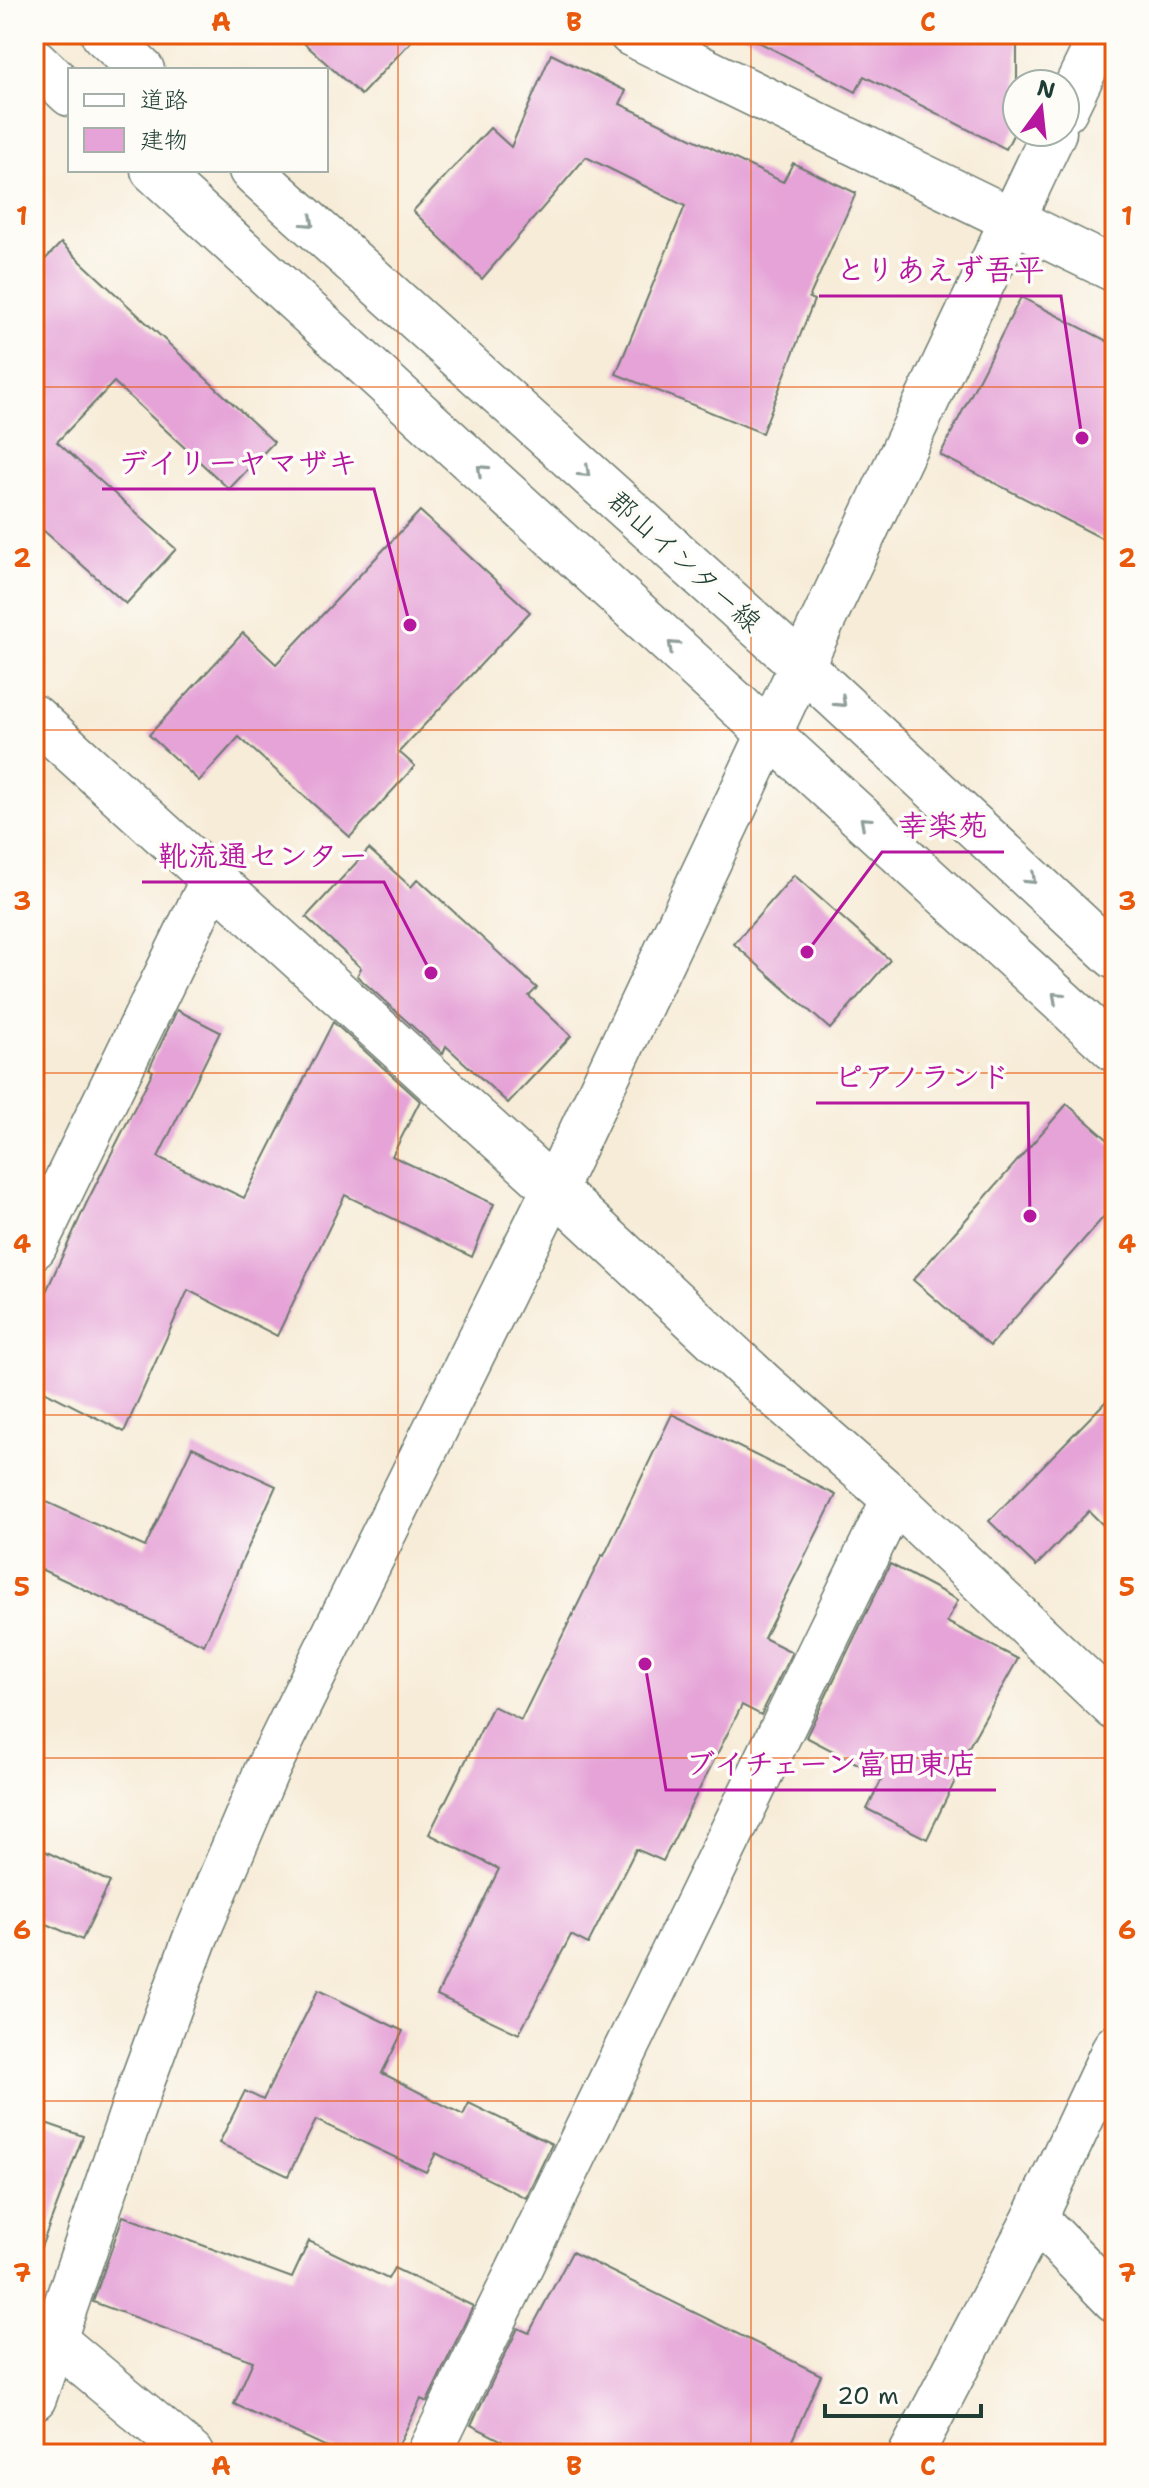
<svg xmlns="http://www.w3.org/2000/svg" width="1149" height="2488" viewBox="0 0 1149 2488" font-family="'Shantell Sans','Klee One',sans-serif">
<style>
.building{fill:#e5a3d7}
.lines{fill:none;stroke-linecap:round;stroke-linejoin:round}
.street-casing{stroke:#6b7a6d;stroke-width:47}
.secondary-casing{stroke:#6b7a6d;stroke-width:47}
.street{stroke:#fff;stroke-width:44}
.secondary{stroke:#fff;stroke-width:44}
.oneway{stroke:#8f9e9a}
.grid{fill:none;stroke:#e8590c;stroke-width:2;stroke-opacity:0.55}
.labels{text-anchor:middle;stroke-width:7;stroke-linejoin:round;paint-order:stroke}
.street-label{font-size:28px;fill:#1f3d34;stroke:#fdfcf7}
.leader{fill:none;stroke:#b5179e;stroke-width:3}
.callout-dot{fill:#b5179e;stroke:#fdfcf7;stroke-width:3}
.callout-label{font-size:30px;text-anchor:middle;font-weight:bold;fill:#b5179e;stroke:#fdfcf7;stroke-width:7;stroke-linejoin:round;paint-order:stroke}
.neatline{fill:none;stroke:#e8590c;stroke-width:3}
.grid-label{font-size:26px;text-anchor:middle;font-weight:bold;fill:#e8590c}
</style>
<rect width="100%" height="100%" fill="#fdfcf7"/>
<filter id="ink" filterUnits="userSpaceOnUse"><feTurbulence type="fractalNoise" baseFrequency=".0125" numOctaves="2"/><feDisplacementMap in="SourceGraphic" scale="16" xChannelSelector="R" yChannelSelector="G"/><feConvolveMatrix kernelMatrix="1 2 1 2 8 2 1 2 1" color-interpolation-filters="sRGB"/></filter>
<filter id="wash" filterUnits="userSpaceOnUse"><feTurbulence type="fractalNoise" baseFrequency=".006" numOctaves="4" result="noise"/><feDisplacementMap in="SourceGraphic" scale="32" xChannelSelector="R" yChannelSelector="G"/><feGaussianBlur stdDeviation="1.8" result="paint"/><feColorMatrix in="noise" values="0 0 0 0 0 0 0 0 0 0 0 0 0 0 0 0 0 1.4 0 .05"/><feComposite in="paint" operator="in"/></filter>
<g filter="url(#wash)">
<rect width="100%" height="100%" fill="#f7ecd8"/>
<g id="blocks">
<!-- building -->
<g class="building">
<path d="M 294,34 L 418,34 L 361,95 Z"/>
<path d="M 743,34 L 1017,34 L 1017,127 L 1006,149 L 864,76 L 856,92 Z"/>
<path d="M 551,54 L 626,91 L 620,104 L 783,182 L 793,163 L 856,193 L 809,298 L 814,300 L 762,433 L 616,374 L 685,206 L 586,157 L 482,279 L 413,211 L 490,128 L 511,147 Z"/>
<path d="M 61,243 L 274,442 L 229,489 L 114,382 L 57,442 L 176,549 L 126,604 L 34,522 L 34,271 Z"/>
<path d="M 1021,297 L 1115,345 L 1115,545 L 940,455 Z"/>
<path d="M 420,511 L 530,612 L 399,752 L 415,766 L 350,837 L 239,737 L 199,781 L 149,735 L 243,633 L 276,664 Z"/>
<path d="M 369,849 L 411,887 L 418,879 L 537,988 L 529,996 L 571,1036 L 508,1103 L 446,1046 L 443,1054 L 357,976 L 361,968 L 306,917 Z"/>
<path d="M 794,875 L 890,960 L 830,1029 L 734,944 Z"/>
<path d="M 177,1010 L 220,1032 L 158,1157 L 244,1198 L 333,1022 L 420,1101 L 392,1156 L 494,1204 L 472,1257 L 345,1195 L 277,1336 L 188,1290 L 124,1432 L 34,1386 L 34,1318 L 87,1202 L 153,1071 L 149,1069 Z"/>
<path d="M 1067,1104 L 1115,1146 L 1115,1204 L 990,1346 L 913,1280 Z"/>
<path d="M 1115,1392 L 1115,1537 L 1089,1511 L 1036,1566 L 989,1521 Z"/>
<path d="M 672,1414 L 836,1495 L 764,1638 L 792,1652 L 761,1715 L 742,1705 L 663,1861 L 636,1849 L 588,1944 L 571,1935 L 519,2034 L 437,1995 L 499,1869 L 429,1834 L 493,1706 L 521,1720 L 602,1555 L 604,1556 Z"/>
<path d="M 192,1447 L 276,1486 L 204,1645 L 34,1566 L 34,1496 L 145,1547 Z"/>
<path d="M 890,1564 L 958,1600 L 947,1622 L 1018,1659 L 962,1759 L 965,1760 L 927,1839 L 867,1809 L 883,1777 L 806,1737 Z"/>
<path d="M 34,1846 L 110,1882 L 82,1940 L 34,1918 Z"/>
<path d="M 318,1990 L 403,2031 L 382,2073 L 463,2115 L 469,2103 L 552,2144 L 526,2198 L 436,2153 L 426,2172 L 316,2120 L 288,2176 L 219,2143 L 245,2091 L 263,2100 Z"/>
<path d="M 34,2119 L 83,2136 L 38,2255 L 34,2254 Z"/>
<path d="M 123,2216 L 292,2278 L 309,2241 L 388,2279 L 394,2268 L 473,2306 L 427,2402 L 421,2399 L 394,2454 L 342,2454 L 234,2404 L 253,2361 L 93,2302 Z"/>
<path d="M 572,2252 L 821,2375 L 786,2454 L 528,2454 L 471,2425 L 518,2328 L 529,2333 Z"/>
</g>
</g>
</g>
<g filter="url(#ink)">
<use href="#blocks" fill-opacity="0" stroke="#6b7a6d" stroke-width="2"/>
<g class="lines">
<defs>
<g id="street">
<path d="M 631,34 L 1115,270"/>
<path d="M 34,717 L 554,1189 L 764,1385 L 894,1499 L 1115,1708"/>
<path d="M 34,1247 L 212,881"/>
<path d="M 1035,2218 L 1115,2300"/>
<path d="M 34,2323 L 191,2454"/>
<path d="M 429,2454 L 894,1499"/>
<path d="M 911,2454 L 1035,2218 L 1115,2047"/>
</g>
<g id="secondary">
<path d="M 103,34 L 142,70"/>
<path d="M 34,60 L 70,94"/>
<path d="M 1065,110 L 1102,34"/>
<path d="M 153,170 L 1115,1050"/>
<path d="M 251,170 L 802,666 L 1115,957"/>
<path d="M 34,2398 L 141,2085 L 196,1936 L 266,1772 L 554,1189 L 1054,132"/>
</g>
</defs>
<!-- street casing -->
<use href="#street" class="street-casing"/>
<!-- secondary casing -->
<use href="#secondary" class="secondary-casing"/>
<!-- street -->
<use href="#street" class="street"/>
<!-- secondary -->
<use href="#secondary" class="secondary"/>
</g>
<!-- one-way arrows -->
<defs><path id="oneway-chevron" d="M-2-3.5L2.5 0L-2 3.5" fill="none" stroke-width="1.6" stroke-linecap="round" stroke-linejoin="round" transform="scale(2)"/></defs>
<g class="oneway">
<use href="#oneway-chevron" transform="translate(309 222) rotate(42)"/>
<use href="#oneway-chevron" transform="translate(482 470) rotate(-137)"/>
<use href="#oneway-chevron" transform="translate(585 472) rotate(42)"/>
<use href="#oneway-chevron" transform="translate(673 646) rotate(-137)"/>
<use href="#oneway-chevron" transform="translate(841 702) rotate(43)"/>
<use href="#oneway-chevron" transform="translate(865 822) rotate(-138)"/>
<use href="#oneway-chevron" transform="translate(1031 879) rotate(43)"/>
<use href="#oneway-chevron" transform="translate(1057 997) rotate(-138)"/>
</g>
</g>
<!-- grid -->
<path class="grid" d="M 398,34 L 398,2454M 751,34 L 751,2454M 34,387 L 1115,387M 34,730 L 1115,730M 34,1073 L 1115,1073M 34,1415 L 1115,1415M 34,1758 L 1115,1758M 34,2101 L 1115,2101"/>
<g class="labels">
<!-- street labels -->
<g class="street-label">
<text transform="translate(685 561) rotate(42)" y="10">郡山インター線</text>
</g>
</g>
<!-- callouts -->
<path class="leader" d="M1082 438L1061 296H819M410 625L374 489H102M807 952L882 852H1004M431 973L384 882H142M1030 1216L1028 1103H816M645 1664L666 1790H996"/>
<g class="callout-dot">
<circle cx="1082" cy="438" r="8"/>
<circle cx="410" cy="625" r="8"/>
<circle cx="807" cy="952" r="8"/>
<circle cx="431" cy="973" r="8"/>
<circle cx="1030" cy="1216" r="8"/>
<circle cx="645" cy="1664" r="8"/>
</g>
<g class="callout-label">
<text x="940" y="280">とりあえず吾平</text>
<text x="238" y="473">デイリーヤマザキ</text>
<text x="943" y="836">幸楽苑</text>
<text x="263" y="866">靴流通センター</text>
<text x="922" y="1087">ピアノランド</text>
<text x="831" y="1774">ブイチェーン富田東店</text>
</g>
<!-- margin -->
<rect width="1149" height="2488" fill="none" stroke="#fdfcf7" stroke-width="88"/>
<!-- legend -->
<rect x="68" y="68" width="260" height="104" fill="#fdfcf7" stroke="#a4b0a9" stroke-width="2"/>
<rect x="84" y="94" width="40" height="12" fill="#ffffff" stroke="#a4b0a9" stroke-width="2"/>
<text x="140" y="108" font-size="24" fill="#1f3d34">道路</text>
<rect x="84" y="128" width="40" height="24" fill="#e5a3d7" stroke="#a4b0a9" stroke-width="2"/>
<text x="140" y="148" font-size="24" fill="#1f3d34">建物</text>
<!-- north arrow -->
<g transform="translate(1041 108) rotate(15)"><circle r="38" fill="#fdfcf7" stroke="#a4b0a9" stroke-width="2"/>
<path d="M0-6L14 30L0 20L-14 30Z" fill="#b5179e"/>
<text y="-12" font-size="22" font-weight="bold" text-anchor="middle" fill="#1f3d34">N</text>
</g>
<!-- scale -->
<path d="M825 2404v12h156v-12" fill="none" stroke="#1f3d34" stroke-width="4"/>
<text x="837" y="2404" font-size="24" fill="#1f3d34" stroke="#fdfcf7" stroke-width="6" paint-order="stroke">20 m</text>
<rect x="44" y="44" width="1061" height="2400" class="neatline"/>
<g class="grid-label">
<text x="221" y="31">A</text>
<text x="574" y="31">B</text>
<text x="928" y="31">C</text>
<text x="22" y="225">1</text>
<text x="1127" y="225">1</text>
<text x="22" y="567">2</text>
<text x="1127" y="567">2</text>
<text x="22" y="910">3</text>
<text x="1127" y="910">3</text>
<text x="22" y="1253">4</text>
<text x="1127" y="1253">4</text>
<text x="22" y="1596">5</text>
<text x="1127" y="1596">5</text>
<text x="22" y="1939">6</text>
<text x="1127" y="1939">6</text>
<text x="22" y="2282">7</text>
<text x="1127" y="2282">7</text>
<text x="221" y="2475">A</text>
<text x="574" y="2475">B</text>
<text x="928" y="2475">C</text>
</g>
</svg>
